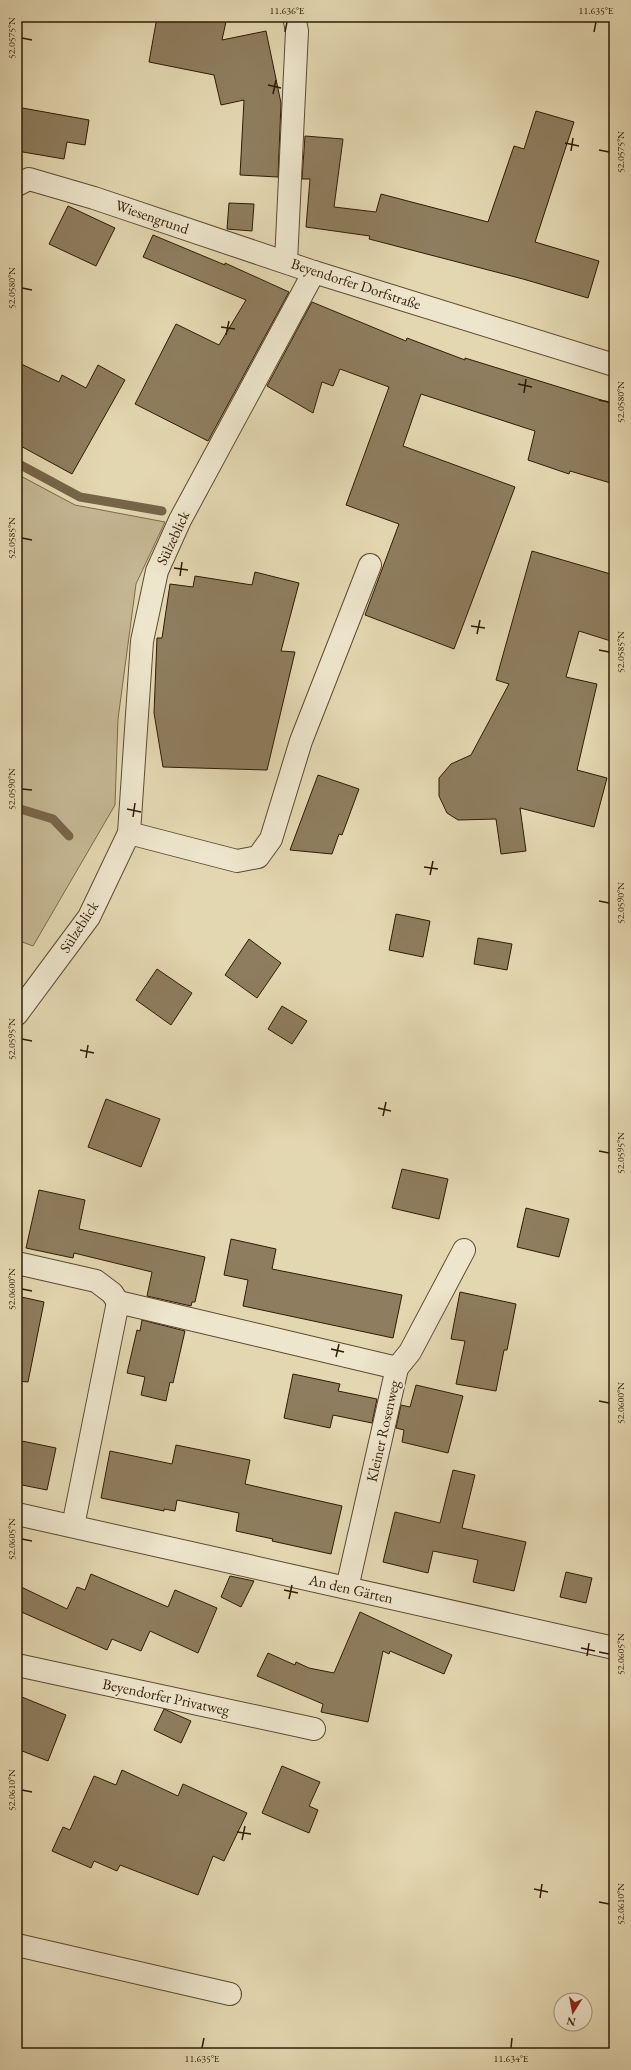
<svg xmlns="http://www.w3.org/2000/svg" width="631" height="2070" viewBox="0 0 631 2070" font-family="'EB Garamond',serif">
<style>
.green{fill:#c5b794;stroke:#7b694c}
.lines{fill:none;stroke-linecap:round;stroke-linejoin:round}
.stream{stroke:#776548;stroke-width:9}
.building{fill:#8e7d5e;stroke:#311b04}
.minor-casing{stroke:#5e4a2f;stroke-width:24}
.minor{stroke:#ede5cc;stroke-width:22}
.ticks{fill:none;stroke:#311b04;stroke-width:1.5}
.labels{text-anchor:middle;stroke-width:4;stroke-linejoin:round;paint-order:stroke}
.street-label{font-size:15px;fill:#311b04;stroke:#ede5cc}
.neatline{fill:none;stroke:#311b04;stroke-width:1.5}
.ticks-label{font-size:10px;text-anchor:middle;fill:#311b04}
</style>
<rect width="100%" height="100%" fill="#e3d7b1"/>
<filter id="stains"><feTurbulence type="fractalNoise" baseFrequency=".005" numOctaves="4"/><feColorMatrix values="0 0 0 0 .2 0 0 0 0 .09 0 0 0 0 .02 0 0 0 .5 -.17"/></filter>
<radialGradient id="worn" r=".72"><stop offset=".6" stop-color="#630" stop-opacity="0"/><stop offset="1" stop-color="#630" stop-opacity=".3"/></radialGradient>
<!-- green -->
<path class="green" d="M 17,474 L 75,505 L 165,522 L 136,584 L 118,719 L 115,805 L 33,946 L 17,940 Z"/>
<g class="lines">
<!-- stream -->
<g class="stream">
<path d="M 17,463 L 80,497 L 162,511"/>
<path d="M 17,808 L 53,819 L 69,836"/>
</g>
</g>
<!-- building -->
<g class="building">
<path d="M 157,17 L 227,17 L 222,40 L 266,31 L 281,103 L 278,177 L 240,175 L 244,100 L 221,105 L 214,75 L 149,62 Z"/>
<path d="M 17,107 L 89,120 L 85,145 L 67,142 L 64,159 L 17,151 Z"/>
<path d="M 536,111 L 574,122 L 535,242 L 599,261 L 588,298 L 523,279 L 369,239 L 370,236 L 306,227 L 310,179 L 302,179 L 305,136 L 343,139 L 334,207 L 376,212 L 381,194 L 488,222 L 514,146 L 524,149 Z"/>
<path d="M 229,203 L 254,204 L 252,231 L 227,229 Z"/>
<path d="M 68,206 L 115,228 L 96,266 L 49,244 Z"/>
<path d="M 153,235 L 225,265 L 225,263 L 289,292 L 208,441 L 135,404 L 176,324 L 219,345 L 246,300 L 143,257 Z"/>
<path d="M 312,302 L 406,341 L 407,338 L 465,360 L 465,358 L 614,404 L 614,484 L 570,471 L 569,474 L 528,460 L 535,431 L 421,394 L 403,446 L 515,487 L 454,649 L 365,615 L 399,524 L 346,505 L 389,387 L 340,369 L 333,386 L 322,382 L 313,413 L 267,386 Z"/>
<path d="M 17,362 L 59,382 L 62,375 L 86,388 L 98,365 L 125,380 L 72,474 L 17,444 Z"/>
<path d="M 532,551 L 614,575 L 614,642 L 579,631 L 566,677 L 597,684 L 577,770 L 607,778 L 594,827 L 520,808 L 526,851 L 501,854 L 496,819 L 458,820 L 447,813 L 439,796 L 439,778 L 451,764 L 471,755 L 509,684 L 496,680 Z"/>
<path d="M 255,572 L 299,583 L 281,651 L 295,652 L 267,770 L 163,767 L 154,713 L 157,638 L 162,638 L 170,584 L 193,587 L 195,576 L 252,585 Z"/>
<path d="M 318,775 L 359,789 L 342,835 L 339,834 L 332,854 L 290,850 Z"/>
<path d="M 396,914 L 430,921 L 423,957 L 389,950 Z"/>
<path d="M 478,938 L 512,944 L 507,970 L 474,964 Z"/>
<path d="M 249,939 L 281,963 L 257,998 L 225,975 Z"/>
<path d="M 157,969 L 192,993 L 171,1025 L 136,1000 Z"/>
<path d="M 282,1006 L 307,1021 L 292,1044 L 268,1029 Z"/>
<path d="M 106,1099 L 160,1119 L 141,1167 L 88,1147 Z"/>
<path d="M 402,1169 L 448,1179 L 439,1219 L 392,1208 Z"/>
<path d="M 39,1190 L 85,1200 L 79,1229 L 205,1257 L 195,1302 L 192,1302 L 191,1306 L 147,1296 L 152,1272 L 74,1253 L 73,1258 L 26,1248 Z"/>
<path d="M 526,1208 L 569,1219 L 559,1257 L 517,1247 Z"/>
<path d="M 231,1239 L 276,1249 L 272,1269 L 402,1295 L 393,1338 L 243,1306 L 248,1280 L 224,1275 Z"/>
<path d="M 460,1292 L 516,1304 L 507,1350 L 504,1350 L 496,1391 L 456,1384 L 465,1341 L 451,1339 Z"/>
<path d="M 17,1296 L 44,1302 L 28,1382 L 17,1381 Z"/>
<path d="M 142,1320 L 185,1331 L 173,1383 L 170,1382 L 166,1401 L 141,1395 L 145,1377 L 127,1373 L 137,1330 L 140,1331 Z"/>
<path d="M 293,1374 L 340,1384 L 338,1391 L 377,1399 L 372,1423 L 333,1415 L 330,1428 L 284,1418 Z"/>
<path d="M 416,1385 L 463,1396 L 448,1453 L 402,1442 L 404,1430 L 396,1428 L 401,1405 L 410,1407 Z"/>
<path d="M 17,1440 L 56,1448 L 47,1490 L 17,1484 Z"/>
<path d="M 176,1445 L 250,1460 L 245,1484 L 342,1506 L 331,1554 L 272,1541 L 273,1539 L 236,1531 L 239,1513 L 177,1500 L 175,1511 L 164,1509 L 164,1511 L 101,1498 L 110,1451 L 172,1464 Z"/>
<path d="M 453,1470 L 475,1475 L 462,1528 L 526,1542 L 514,1591 L 473,1582 L 478,1560 L 433,1551 L 428,1573 L 383,1562 L 395,1512 L 440,1523 Z"/>
<path d="M 566,1572 L 592,1578 L 586,1603 L 560,1597 Z"/>
<path d="M 91,1574 L 168,1607 L 175,1590 L 217,1608 L 198,1653 L 150,1631 L 141,1651 L 112,1639 L 107,1650 L 17,1610 L 17,1585 L 67,1609 L 77,1587 L 85,1590 Z"/>
<path d="M 230,1576 L 254,1581 L 241,1607 L 221,1597 Z"/>
<path d="M 360,1612 L 452,1655 L 444,1674 L 390,1651 L 389,1654 L 383,1651 L 368,1722 L 321,1712 L 323,1704 L 257,1676 L 268,1653 L 295,1665 L 296,1662 L 309,1668 L 334,1673 Z"/>
<path d="M 17,1695 L 66,1715 L 48,1761 L 17,1749 Z"/>
<path d="M 164,1709 L 191,1721 L 181,1743 L 154,1730 Z"/>
<path d="M 282,1766 L 320,1782 L 309,1806 L 318,1810 L 309,1833 L 262,1813 Z"/>
<path d="M 122,1770 L 178,1796 L 183,1784 L 247,1813 L 224,1861 L 213,1856 L 198,1895 L 120,1865 L 117,1871 L 94,1861 L 91,1868 L 52,1851 L 63,1827 L 70,1830 L 94,1776 L 116,1785 Z"/>
</g>
<g class="lines">
<defs>
<g id="minor">
<path d="M 17,185 L 29,179 L 94,198 L 314,272 L 614,365"/>
<path d="M 286,262 L 297,31 L 294,17"/>
<path d="M 129,833 L 237,861 L 258,857 L 271,839 L 301,741 L 370,565"/>
<path d="M 17,1014 L 89,917 L 129,833 L 142,641 L 157,571 L 180,520 L 314,272"/>
<path d="M 17,1263 L 96,1281 L 112,1293 L 118,1302"/>
<path d="M 397,1368 L 410,1352 L 464,1250"/>
<path d="M 17,1514 L 614,1648"/>
<path d="M 73,1526 L 118,1302 L 397,1368 L 347,1588"/>
<path d="M 17,1665 L 314,1729"/>
<path d="M 17,1945 L 230,1994"/>
</g>
</defs>
<!-- minor casing -->
<use href="#minor" class="minor-casing"/>
<!-- minor -->
<use href="#minor" class="minor"/>
</g>
<!-- ticks -->
<path class="ticks" d="M 285,32 L 287,22M 594,32 L 596,22M 22,38 L 32,40M 268,85 L 281,88M 273,94 L 276,80M 565,143 L 579,146M 599,150 L 609,152M 571,151 L 573,138M 22,288 L 32,290M 221,327 L 235,329M 226,335 L 229,321M 518,384 L 532,387M 524,393 L 526,379M 599,400 L 609,402M 22,538 L 32,540M 174,568 L 188,570M 180,576 L 182,562M 471,626 L 485,628M 477,634 L 480,620M 599,650 L 609,652M 22,789 L 32,790M 127,809 L 141,812M 133,817 L 135,803M 424,867 L 438,869M 430,875 L 433,861M 599,901 L 609,903M 22,1039 L 32,1041M 80,1050 L 94,1053M 86,1058 L 88,1045M 378,1108 L 391,1111M 383,1116 L 386,1102M 599,1151 L 609,1153M 22,1289 L 32,1291M 331,1349 L 344,1352M 336,1357 L 339,1344M 599,1401 L 609,1403M 22,1539 L 32,1541M 284,1590 L 298,1593M 289,1599 L 292,1585M 581,1648 L 595,1651M 599,1652 L 609,1654M 587,1656 L 589,1643M 22,1790 L 32,1792M 237,1832 L 251,1834M 242,1840 L 245,1826M 534,1889 L 548,1892M 540,1898 L 542,1884M 599,1902 L 609,1904M 202,2048 L 204,2038M 511,2048 L 512,2038"/>
<g class="labels">
<!-- street labels -->
<g class="street-label">
<text transform="translate(152 217) rotate(19)" y="5">Wiesengrund</text>
<text transform="translate(356 284) rotate(18)" y="5">Beyendorfer Dorfstraße</text>
<text transform="translate(173 538) rotate(-65)" y="5">Sülzeblick</text>
<text transform="translate(79 927) rotate(-57)" y="5">Sülzeblick</text>
<text transform="translate(383 1431) rotate(-77)" y="5">Kleiner Rosenweg</text>
<text transform="translate(351 1589) rotate(13)" y="5">An den Gärten</text>
<text transform="translate(166 1697) rotate(12)" y="5">Beyendorfer Privatweg</text>
</g>
</g>
<!-- margin -->
<rect width="631" height="2070" fill="none" stroke="#e3d7b1" stroke-width="44"/>
<!-- north arrow -->
<g transform="translate(573 2012) rotate(191)"><circle r="19" fill="#ede5cc" stroke="#a2947c"/>
<path d="M0-3L7 15L0 10L-7 15Z" fill="#8f2418"/>
<text y="-6" font-size="11" font-weight="bold" text-anchor="middle" fill="#311b04">N</text>
</g>
<rect x="22" y="22" width="587" height="2026" class="neatline"/>
<g class="ticks-label">
<text x="287" y="14">11.636°E</text>
<text x="596" y="14">11.635°E</text>
<text transform="translate(11 38) rotate(-90)" y="4">52.0575°N</text>
<text transform="translate(620 152) rotate(-90)" y="4">52.0575°N</text>
<text transform="translate(11 288) rotate(-90)" y="4">52.0580°N</text>
<text transform="translate(620 402) rotate(-90)" y="4">52.0580°N</text>
<text transform="translate(11 538) rotate(-90)" y="4">52.0585°N</text>
<text transform="translate(620 652) rotate(-90)" y="4">52.0585°N</text>
<text transform="translate(11 789) rotate(-90)" y="4">52.0590°N</text>
<text transform="translate(620 903) rotate(-90)" y="4">52.0590°N</text>
<text transform="translate(11 1039) rotate(-90)" y="4">52.0595°N</text>
<text transform="translate(620 1153) rotate(-90)" y="4">52.0595°N</text>
<text transform="translate(11 1289) rotate(-90)" y="4">52.0600°N</text>
<text transform="translate(620 1403) rotate(-90)" y="4">52.0600°N</text>
<text transform="translate(11 1539) rotate(-90)" y="4">52.0605°N</text>
<text transform="translate(620 1654) rotate(-90)" y="4">52.0605°N</text>
<text transform="translate(11 1790) rotate(-90)" y="4">52.0610°N</text>
<text transform="translate(620 1904) rotate(-90)" y="4">52.0610°N</text>
<text x="202" y="2062">11.635°E</text>
<text x="511" y="2062">11.634°E</text>
</g>
<rect width="100%" height="100%" filter="url(#stains)"/>
<rect width="100%" height="100%" fill="url(#worn)"/>
</svg>
